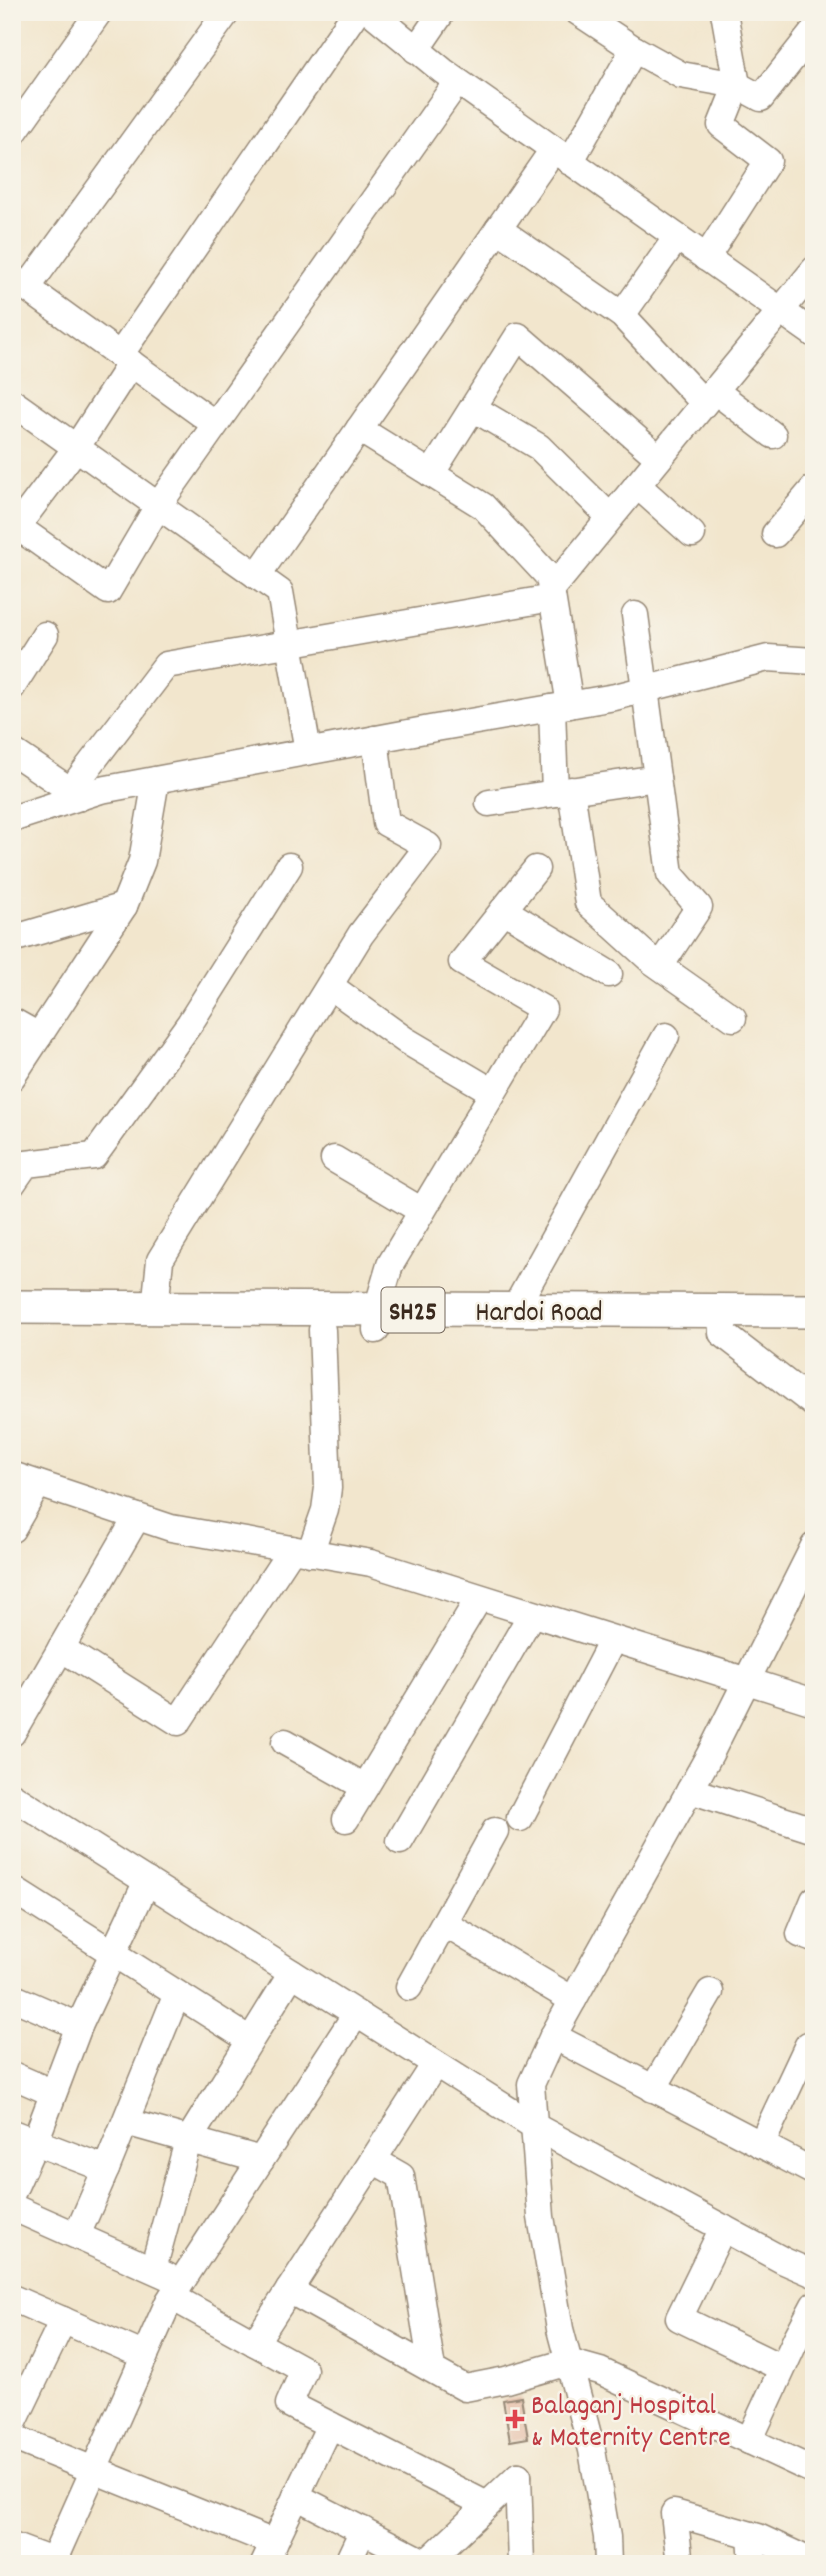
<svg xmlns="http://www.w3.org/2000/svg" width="826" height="2576" viewBox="0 0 826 2576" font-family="Dekko,sans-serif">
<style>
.building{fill:#e1b097}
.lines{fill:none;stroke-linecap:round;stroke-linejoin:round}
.minor-casing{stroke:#968876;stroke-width:29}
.major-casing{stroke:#968876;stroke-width:36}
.minor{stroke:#fff;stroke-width:26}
.major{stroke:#fff;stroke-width:33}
.health-dot{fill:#e0444e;stroke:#f7f3e8;stroke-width:2.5}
.labels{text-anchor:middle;stroke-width:5;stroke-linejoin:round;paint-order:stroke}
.shield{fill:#f7f3e8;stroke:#73665b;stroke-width:2}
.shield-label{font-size:26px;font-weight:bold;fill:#3b2a1e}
.street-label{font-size:28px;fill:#3b2a1e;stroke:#f7f3e8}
.health-label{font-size:28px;fill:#be3a42;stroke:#f7f3e8;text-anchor:start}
</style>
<rect width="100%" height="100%" fill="#f7f3e8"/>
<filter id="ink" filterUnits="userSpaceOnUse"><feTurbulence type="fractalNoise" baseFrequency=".0143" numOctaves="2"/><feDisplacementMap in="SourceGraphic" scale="14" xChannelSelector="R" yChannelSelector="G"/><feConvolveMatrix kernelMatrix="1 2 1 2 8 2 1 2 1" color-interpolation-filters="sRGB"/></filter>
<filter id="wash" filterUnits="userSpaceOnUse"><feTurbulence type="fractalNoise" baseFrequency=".00686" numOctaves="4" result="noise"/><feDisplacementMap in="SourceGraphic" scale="28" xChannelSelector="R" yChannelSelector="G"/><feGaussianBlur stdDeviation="1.57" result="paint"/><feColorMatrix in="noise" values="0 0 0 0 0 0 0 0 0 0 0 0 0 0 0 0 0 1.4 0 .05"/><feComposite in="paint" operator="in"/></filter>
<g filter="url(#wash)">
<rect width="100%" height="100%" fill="#f2e6cd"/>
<g id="blocks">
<!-- building -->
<path class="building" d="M 521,2397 L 528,2438 L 510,2441 L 503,2400 Z"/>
</g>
</g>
<g filter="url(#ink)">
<use href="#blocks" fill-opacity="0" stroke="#968876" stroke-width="2"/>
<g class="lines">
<defs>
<g id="minor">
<path d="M 371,12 L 443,71 L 814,334"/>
<path d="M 578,12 L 634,49 L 681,75 L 737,85 L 761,98 L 814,31"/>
<path d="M 416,50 L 442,12"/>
<path d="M 12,135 L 99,12"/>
<path d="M 570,162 L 634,49"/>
<path d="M 498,229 L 622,315 L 704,403"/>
<path d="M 706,258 L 768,161 L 721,125 L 737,85 L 724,12"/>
<path d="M 12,277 L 215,424"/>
<path d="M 27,288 L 227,12"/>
<path d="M 622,315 L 677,237"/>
<path d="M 120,355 L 356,12"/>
<path d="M 714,390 L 773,435"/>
<path d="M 12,402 L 280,592 L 308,751"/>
<path d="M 473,408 L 539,447 L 610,517"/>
<path d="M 359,429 L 483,506 L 549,577 L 570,705"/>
<path d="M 431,474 L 518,336 L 659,458"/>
<path d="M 637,485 L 692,534"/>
<path d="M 12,523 L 108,591 L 158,506 L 457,82"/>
<path d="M 12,533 L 76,448 L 131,363"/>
<path d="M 775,534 L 814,488"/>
<path d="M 257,576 L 553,150"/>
<path d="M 551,590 L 814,270"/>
<path d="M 635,615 L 670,874 L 699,907 L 660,966"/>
<path d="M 12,687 L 45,635"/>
<path d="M 552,708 L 555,793"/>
<path d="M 12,751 L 80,797"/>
<path d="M 571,790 L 588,903 L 652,961 L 733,1018"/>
<path d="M 80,797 L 79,779 L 166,665 L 552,598"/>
<path d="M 489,803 L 657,778"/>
<path d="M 12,819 L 101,790 L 430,729 L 615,697 L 768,658 L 814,661"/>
<path d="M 503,910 L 609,974"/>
<path d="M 12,939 L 124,906"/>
<path d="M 330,986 L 405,1040 L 493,1092"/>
<path d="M 12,1021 L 39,1036"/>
<path d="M 12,1077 L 124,906 L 142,861 L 156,780"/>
<path d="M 334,1159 L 422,1211"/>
<path d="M 12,1184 L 26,1164 L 94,1156 L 190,1023 L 289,866"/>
<path d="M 155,1308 L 160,1260 L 361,934 L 428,846 L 386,823 L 375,739"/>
<path d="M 514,1310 L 666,1036"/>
<path d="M 721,1311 L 722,1333 L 814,1404"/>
<path d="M 376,1330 L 377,1309 L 390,1265 L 543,1009 L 462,962 L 536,869"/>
<path d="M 12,1475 L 171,1528 L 371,1563 L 814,1702"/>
<path d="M 12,1529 L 38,1484"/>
<path d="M 310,1553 L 325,1510 L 328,1488 L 322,1330"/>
<path d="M 61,1648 L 178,1722 L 292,1549"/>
<path d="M 12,1733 L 137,1517"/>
<path d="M 285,1742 L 365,1787"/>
<path d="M 690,1790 L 814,1830"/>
<path d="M 12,1796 L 534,2126 L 784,2261 L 814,2274"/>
<path d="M 520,1818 L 612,1641"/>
<path d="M 346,1819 L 479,1598"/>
<path d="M 400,1841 L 531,1615"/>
<path d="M 12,1889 L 250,2040"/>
<path d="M 814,1900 L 800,1934 L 814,1939"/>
<path d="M 445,1924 L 573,2000"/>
<path d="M 409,1987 L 495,1831"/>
<path d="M 12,1997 L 79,2026"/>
<path d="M 553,2036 L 814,2172"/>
<path d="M 12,2075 L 53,2093"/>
<path d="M 653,2089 L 710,1992"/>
<path d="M 126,2122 L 261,2160"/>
<path d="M 12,2133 L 106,2169 L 177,1994"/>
<path d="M 761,2145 L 808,2045 L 814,2046"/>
<path d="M 373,2160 L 401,2176 L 432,2369"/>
<path d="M 12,2193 L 35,2142 L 79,2026 L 147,1881"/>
<path d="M 12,2207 L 167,2276"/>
<path d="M 723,2228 L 679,2318 L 782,2368"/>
<path d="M 77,2235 L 106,2169"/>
<path d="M 153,2269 L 188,2141 L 292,1973"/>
<path d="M 289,2290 L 465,2388 L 506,2380 L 568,2362 L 600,2371 L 814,2471"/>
<path d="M 172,2297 L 304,2370 L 289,2404 L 487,2505"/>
<path d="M 12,2298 L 145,2356"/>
<path d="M 255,2343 L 435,2064"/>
<path d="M 12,2426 L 63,2320"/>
<path d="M 12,2437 L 274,2543"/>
<path d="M 749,2441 L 797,2337 L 814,2305"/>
<path d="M 518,2476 L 521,2564"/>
<path d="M 296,2496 L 428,2564"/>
<path d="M 751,2535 L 753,2564"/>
<path d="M 12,2546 L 60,2564"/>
<path d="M 52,2564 L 169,2301 L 356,2014"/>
<path d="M 264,2564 L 330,2425"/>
<path d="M 347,2564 L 363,2530"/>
<path d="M 425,2564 L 518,2476"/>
<path d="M 608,2564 L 607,2537 L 592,2450 L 560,2329 L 541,2217 L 531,2084 L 553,2036 L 710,1754 L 814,1546"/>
<path d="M 680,2564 L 674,2513 L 758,2537 L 814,2563"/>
</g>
<path id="major" d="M 12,1307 L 814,1311"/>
</defs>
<!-- minor casing -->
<use href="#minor" class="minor-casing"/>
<!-- major casing -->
<use href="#major" class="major-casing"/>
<!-- minor -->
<use href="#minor" class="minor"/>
<!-- major -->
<use href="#major" class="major"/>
</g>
</g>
<!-- markers -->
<path class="health-dot" d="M511.5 2408.5h7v7h7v7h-7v7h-7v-7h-7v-7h7z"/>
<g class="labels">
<!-- shield labels -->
<rect class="shield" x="381.5" y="1287.5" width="63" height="45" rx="5"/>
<g class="shield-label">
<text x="413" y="1319">SH25</text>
</g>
<!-- street labels -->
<g class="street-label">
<text x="539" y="1320">Hardoi Road</text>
</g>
<!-- health labels -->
<g class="health-label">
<text x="531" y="2413">Balaganj Hospital<tspan x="531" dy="32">&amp; Maternity Centre</tspan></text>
</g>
</g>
<!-- margin -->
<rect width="826" height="2576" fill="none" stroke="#f7f3e8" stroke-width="42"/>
</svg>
